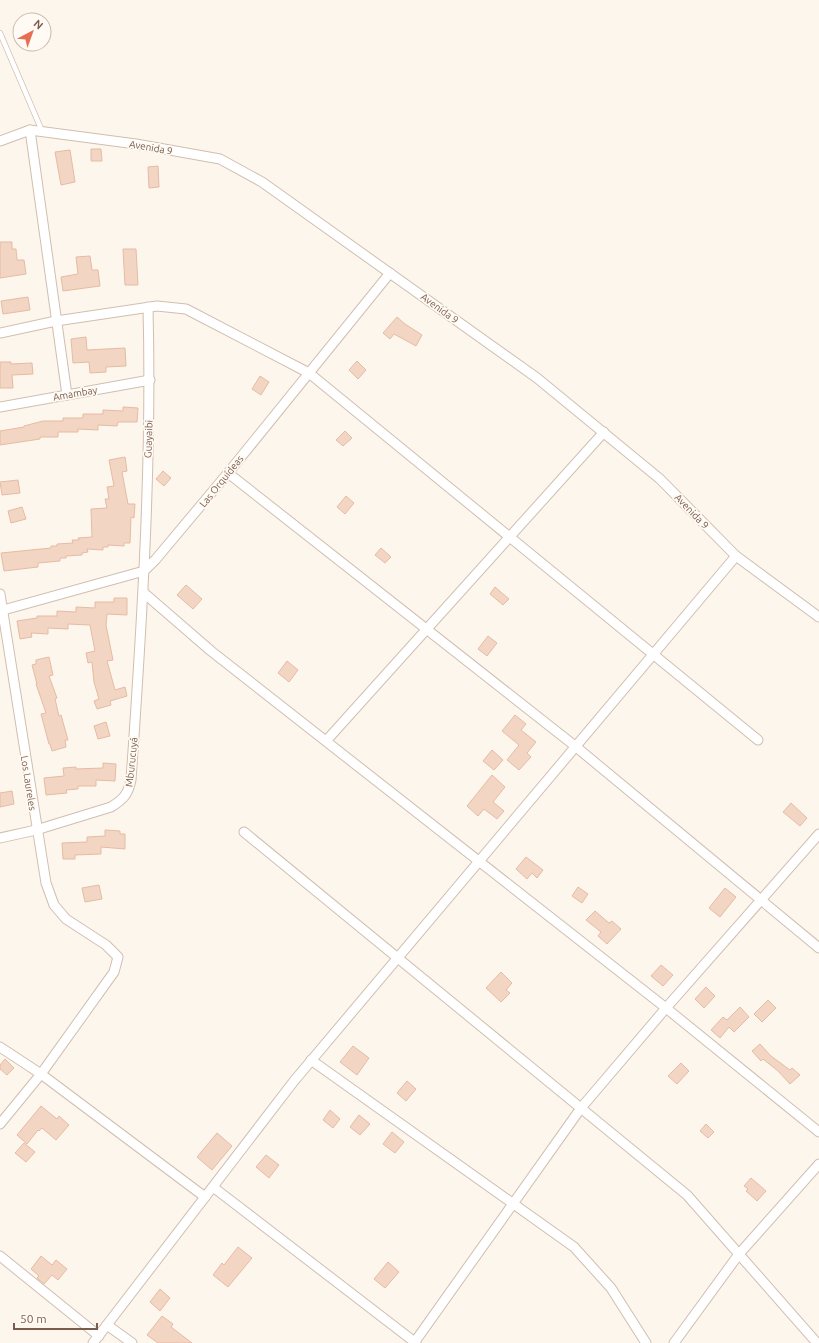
<svg xmlns="http://www.w3.org/2000/svg" width="819" height="1343" viewBox="0 0 819 1343" font-family="Ubuntu,sans-serif">
<style>
.building{fill:#f3d5c3;stroke:#e6bba3}
.lines{fill:none;stroke-linecap:round;stroke-linejoin:round}
.service-casing{stroke:#d1beb0;stroke-width:6}
.minor-casing{stroke:#d1beb0;stroke-width:11}
.service{stroke:#fff;stroke-width:4.5}
.minor{stroke:#fff;stroke-width:9}
.labels{text-anchor:middle;stroke-width:3.5;stroke-linejoin:round;paint-order:stroke}
.street-label{font-size:10px;fill:#7a5c4d;stroke:#fffaf3}
</style>
<rect width="100%" height="100%" fill="#fdf6ec"/>
<!-- building -->
<g class="building">
<path d="M 91,149 L 101,149 L 102,161 L 91,161 Z"/>
<path d="M 70,150 L 75,182 L 61,185 L 55,152 Z"/>
<path d="M 158,166 L 159,187 L 149,188 L 148,167 Z"/>
<path d="M 0,242 L 12,242 L 12,249 L 16,249 L 17,260 L 24,260 L 26,274 L 0,278 Z"/>
<path d="M 123,249 L 136,249 L 138,285 L 125,285 Z"/>
<path d="M 90,256 L 92,270 L 98,270 L 100,286 L 63,291 L 61,277 L 78,274 L 76,257 Z"/>
<path d="M 28,297 L 30,310 L 3,314 L 1,301 Z"/>
<path d="M 397,317 L 405,324 L 422,335 L 416,346 L 394,334 L 390,339 L 383,333 Z"/>
<path d="M 86,337 L 87,350 L 125,348 L 126,366 L 106,367 L 106,372 L 90,373 L 89,362 L 73,363 L 71,339 Z"/>
<path d="M 357,361 L 366,370 L 358,379 L 349,370 Z"/>
<path d="M 0,362 L 11,362 L 11,364 L 32,363 L 33,374 L 12,375 L 13,388 L 0,388 Z"/>
<path d="M 260,376 L 269,382 L 261,395 L 252,389 Z"/>
<path d="M 123,407 L 138,408 L 137,422 L 118,422 L 117,426 L 98,425 L 98,430 L 78,429 L 78,432 L 58,432 L 58,437 L 40,437 L 40,439 L 0,445 L 0,431 L 24,427 L 24,426 L 43,421 L 63,421 L 63,418 L 83,418 L 83,414 L 103,414 L 103,410 L 123,411 Z"/>
<path d="M 345,431 L 352,438 L 343,446 L 336,440 Z"/>
<path d="M 125,457 L 127,471 L 122,472 L 128,504 L 135,504 L 134,518 L 131,517 L 130,543 L 124,543 L 124,546 L 108,545 L 108,547 L 103,547 L 103,550 L 87,549 L 88,552 L 82,553 L 82,555 L 66,556 L 66,558 L 60,558 L 60,561 L 38,563 L 38,567 L 4,571 L 1,553 L 51,548 L 51,546 L 57,546 L 57,544 L 73,543 L 72,540 L 79,540 L 78,538 L 92,537 L 91,509 L 107,508 L 105,499 L 109,499 L 107,487 L 114,486 L 109,460 Z"/>
<path d="M 163,471 L 171,478 L 164,486 L 156,479 Z"/>
<path d="M 18,480 L 20,493 L 2,495 L 0,482 Z"/>
<path d="M 346,496 L 354,503 L 345,514 L 337,507 Z"/>
<path d="M 22,507 L 26,519 L 11,523 L 8,511 Z"/>
<path d="M 381,548 L 391,557 L 385,563 L 375,555 Z"/>
<path d="M 186,585 L 202,599 L 193,609 L 177,595 Z"/>
<path d="M 495,587 L 509,599 L 503,605 L 490,594 Z"/>
<path d="M 114,598 L 127,598 L 127,615 L 107,614 L 106,625 L 113,660 L 107,661 L 115,690 L 125,687 L 127,696 L 110,701 L 111,705 L 97,709 L 94,701 L 99,699 L 94,682 L 92,662 L 88,663 L 86,653 L 95,651 L 90,625 L 68,624 L 68,629 L 48,628 L 48,634 L 31,633 L 32,637 L 20,639 L 17,621 L 37,618 L 37,616 L 57,616 L 57,611 L 76,612 L 76,607 L 95,608 L 95,602 L 114,602 Z"/>
<path d="M 488,636 L 497,643 L 487,656 L 478,649 Z"/>
<path d="M 49,657 L 53,675 L 49,676 L 57,698 L 55,699 L 59,716 L 61,715 L 68,740 L 65,740 L 66,747 L 52,751 L 50,744 L 49,744 L 41,714 L 46,713 L 36,684 L 37,684 L 32,665 L 36,664 L 36,660 Z"/>
<path d="M 287,661 L 298,670 L 289,682 L 278,673 Z"/>
<path d="M 515,715 L 526,724 L 521,730 L 536,742 L 527,753 L 531,757 L 519,770 L 507,760 L 519,745 L 502,731 Z"/>
<path d="M 106,722 L 110,736 L 98,739 L 94,726 Z"/>
<path d="M 492,750 L 503,760 L 494,770 L 483,761 Z"/>
<path d="M 103,763 L 116,764 L 115,781 L 96,780 L 96,786 L 78,786 L 78,789 L 66,790 L 67,793 L 46,795 L 44,778 L 64,776 L 63,768 L 76,767 L 76,769 L 103,768 Z"/>
<path d="M 492,775 L 505,787 L 493,802 L 504,811 L 497,819 L 484,809 L 478,816 L 467,806 Z"/>
<path d="M 12,791 L 14,804 L 0,807 L 0,793 Z"/>
<path d="M 791,803 L 807,818 L 800,826 L 783,812 Z"/>
<path d="M 105,830 L 120,831 L 120,834 L 125,834 L 125,849 L 101,847 L 101,854 L 75,855 L 75,859 L 63,859 L 62,843 L 87,842 L 87,837 L 105,836 Z"/>
<path d="M 526,857 L 543,870 L 537,878 L 532,873 L 527,879 L 516,869 Z"/>
<path d="M 99,885 L 102,899 L 85,902 L 82,888 Z"/>
<path d="M 578,887 L 588,894 L 582,903 L 572,896 Z"/>
<path d="M 725,888 L 736,897 L 720,917 L 709,908 Z"/>
<path d="M 595,911 L 609,923 L 612,921 L 621,929 L 607,944 L 598,936 L 601,932 L 586,920 Z"/>
<path d="M 661,965 L 673,975 L 663,986 L 651,976 Z"/>
<path d="M 501,972 L 512,983 L 506,990 L 510,993 L 501,1002 L 486,988 Z"/>
<path d="M 706,987 L 715,996 L 704,1008 L 695,999 Z"/>
<path d="M 768,1000 L 776,1008 L 762,1022 L 754,1014 Z"/>
<path d="M 740,1007 L 749,1017 L 734,1032 L 729,1027 L 720,1038 L 711,1030 L 723,1017 L 727,1020 Z"/>
<path d="M 760,1044 L 771,1056 L 790,1070 L 792,1068 L 800,1075 L 790,1084 L 778,1071 L 763,1059 L 761,1061 L 752,1051 Z"/>
<path d="M 353,1046 L 369,1058 L 357,1075 L 340,1062 Z"/>
<path d="M 5,1059 L 14,1068 L 7,1075 L 0,1069 L 0,1065 Z"/>
<path d="M 681,1063 L 689,1071 L 677,1084 L 668,1076 Z"/>
<path d="M 407,1081 L 416,1089 L 406,1101 L 397,1093 Z"/>
<path d="M 41,1106 L 57,1119 L 59,1116 L 69,1125 L 56,1140 L 42,1128 L 39,1131 L 38,1130 L 27,1144 L 17,1135 Z"/>
<path d="M 330,1110 L 340,1119 L 333,1128 L 323,1120 Z"/>
<path d="M 359,1115 L 370,1124 L 360,1135 L 350,1127 Z"/>
<path d="M 706,1124 L 714,1132 L 708,1138 L 700,1131 Z"/>
<path d="M 392,1132 L 404,1142 L 395,1153 L 383,1144 Z"/>
<path d="M 217,1133 L 232,1146 L 212,1170 L 197,1157 Z"/>
<path d="M 24,1143 L 35,1152 L 26,1162 L 15,1153 Z"/>
<path d="M 266,1155 L 279,1165 L 269,1178 L 256,1167 Z"/>
<path d="M 751,1178 L 766,1191 L 757,1201 L 746,1191 L 748,1189 L 744,1186 Z"/>
<path d="M 238,1247 L 252,1258 L 228,1287 L 213,1275 L 222,1263 L 224,1265 Z"/>
<path d="M 41,1256 L 52,1265 L 56,1260 L 67,1269 L 58,1280 L 52,1275 L 44,1284 L 37,1278 L 39,1276 L 31,1269 Z"/>
<path d="M 388,1262 L 399,1272 L 385,1288 L 374,1279 Z"/>
<path d="M 160,1289 L 170,1298 L 160,1311 L 150,1302 Z"/>
<path d="M 162,1316 L 173,1324 L 171,1327 L 192,1343 L 158,1343 L 147,1335 Z"/>
</g>
<g class="lines">
<defs>
<path id="service" d="M 0,33 L 42,131"/>
<g id="minor">
<path d="M 30,130 L 67,395"/>
<path d="M 0,141 L 30,130 L 136,144 L 220,159 L 262,182 L 537,378 L 660,479 L 736,556 L 819,617"/>
<path d="M 0,333 L 56,321 L 157,306 L 186,309 L 309,373 L 758,740"/>
<path d="M 0,407 L 150,380"/>
<path d="M 228,473 L 575,746 L 819,948"/>
<path d="M 144,593 L 211,651 L 666,1008 L 819,1132"/>
<path d="M 0,594 L 46,883 L 54,905 L 66,919 L 106,945 L 118,957 L 114,972 L 41,1074 L 0,1124"/>
<path d="M 0,611 L 144,571 L 156,559 L 228,473 L 390,273"/>
<path d="M 326,741 L 604,432"/>
<path d="M 244,832 L 687,1195 L 817,1343"/>
<path d="M 0,838 L 36,830 L 111,807 C 124,799 128,794 131,780 C 142,622 152,465 148,307"/>
<path d="M 0,1047 L 41,1074 L 205,1197"/>
<path d="M 311,1060 L 574,1247 L 611,1288 L 646,1343"/>
<path d="M 213,1187 L 416,1343"/>
<path d="M 0,1256 L 99,1336"/>
<path d="M 107,1325 L 132,1343"/>
<path d="M 93,1343 L 294,1081 L 736,556"/>
<path d="M 414,1343 L 581,1108 L 666,1008 L 819,834"/>
<path d="M 674,1343 L 739,1254 L 819,1164"/>
</g>
</defs>
<!-- service casing -->
<use href="#service" class="service-casing"/>
<!-- minor casing -->
<use href="#minor" class="minor-casing"/>
<!-- service -->
<use href="#service" class="service"/>
<!-- minor -->
<use href="#minor" class="minor"/>
</g>
<g class="labels">
<!-- street labels -->
<g class="street-label">
<text transform="translate(151 147) rotate(10)" y="4">Avenida 9</text>
<text transform="translate(440 308) rotate(36)" y="4">Avenida 9</text>
<text transform="translate(75 393) rotate(-10)" y="4">Amambay</text>
<text transform="translate(148 439) rotate(-88)" y="4">Guayaibi</text>
<text transform="translate(221 481) rotate(-51)" y="4">Las Orquídeas</text>
<text transform="translate(692 511) rotate(46)" y="4">Avenida 9</text>
<text transform="translate(131 762) rotate(-84)" y="4">Mburucuyá</text>
<text transform="translate(29 783) rotate(81)" y="4">Los Laureles</text>
</g>
</g>
<!-- north arrow -->
<g transform="translate(32 32) rotate(41)"><circle r="19" fill="#fffaf3" stroke="#cabbb1"/>
<path d="M0-3L7 15L0 10L-7 15Z" fill="#e76f51"/>
<text y="-6" font-size="11" font-weight="bold" text-anchor="middle" fill="#7a5c4d">N</text>
</g>
<!-- scale -->
<path d="M14 1323v6h83v-6" fill="none" stroke="#7a5c4d" stroke-width="2"/>
<text x="20" y="1323" font-size="12" fill="#7a5c4d" stroke="#fffaf3" stroke-width="3" paint-order="stroke">50 m</text>
</svg>
